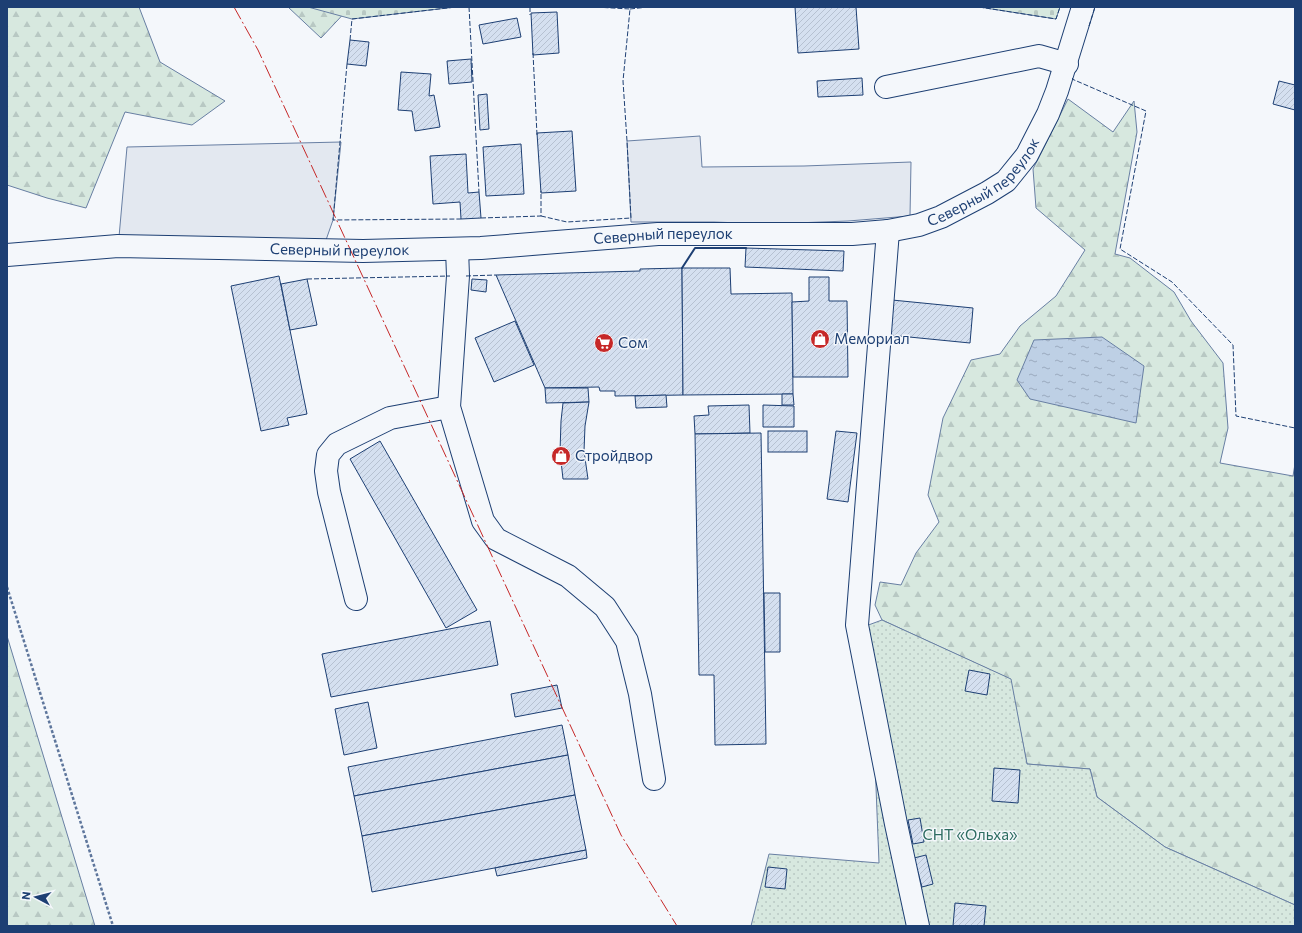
<svg xmlns="http://www.w3.org/2000/svg" width="1302" height="933" viewBox="0 0 1302 933" font-family="Commissioner,sans-serif">
<style>
.forest{fill:url(#forest-firs);stroke:#687fa3}
.cemetery{fill:url(#cemetery-stones);stroke:#687fa3}
.garden{fill:url(#garden-dots);stroke:#687fa3}
.parking{fill:#e3e8f0;stroke:#687fa3}
.water{fill:url(#water-ripples);stroke:#687fa3}
.building{fill:url(#building-hatch);stroke:#1d3f73}
.lines{fill:none;stroke-linecap:round;stroke-linejoin:round}
.minor-casing{stroke:#1d3f73;stroke-width:24}
.path{stroke:#5e769c;stroke-width:2.5;stroke-dasharray:3 2;stroke-linecap:butt}
.minor{stroke:#f4f7fb;stroke-width:22}
.fence{stroke:#1d3f73;stroke-width:1;stroke-dasharray:5 2;stroke-linecap:butt}
.wall{stroke:#1d3f73;stroke-width:2}
.power{stroke:#c62828;stroke-width:1;stroke-dasharray:14 3 2 3;stroke-linecap:butt}
.labels{text-anchor:middle;stroke-width:3;stroke-linejoin:round;paint-order:stroke}
.street-label{font-size:15px;fill:#1d3f73;stroke:#f4f7fb}
.poi-label{font-size:15px;fill:#1d3f73;stroke:#f4f7fb;text-anchor:start}
.park-label{font-size:15px;fill:#2c6c60;stroke:#f4f7fb}
</style>
<defs>
<pattern id="forest-firs" width="22" height="20" patternUnits="userSpaceOnUse"><rect width="22" height="20" fill="#d7e8df"/><path d="M5 1l3.5 6h-7zM16 11l3.5 6h-7z" fill="#b8c8c3"/></pattern>
<pattern id="cemetery-stones" width="16" height="16" patternUnits="userSpaceOnUse"><rect width="16" height="16" fill="#d7e8df"/><path d="M2 7V4a2 2 0 0 1 4 0v3zM10 15v-3a2 2 0 0 1 4 0v3z" fill="#b8c8c3"/></pattern>
<pattern id="garden-dots" width="8" height="8" patternUnits="userSpaceOnUse"><rect width="8" height="8" fill="#d7e8df"/><path d="M2 2h.1M6 6h.1" fill="none" stroke="#b8c8c3" stroke-width="1.8" stroke-linecap="round"/></pattern>
<pattern id="water-ripples" width="26" height="14" patternUnits="userSpaceOnUse"><rect width="26" height="14" fill="#bed0e5"/><path d="M2 4q2-2 4 0t4 0M15 11q2-2 4 0t4 0" fill="none" stroke="#9aaabe"/></pattern>
<pattern id="building-hatch" width="6" height="6" patternUnits="userSpaceOnUse"><rect width="6" height="6" fill="#d5e0f0"/><path d="M-1 1l2-2M0 6l6-6M5 7l2-2" fill="none" stroke="#b6c1d1"/></pattern>
</defs>
<rect width="100%" height="100%" fill="#f4f7fb"/>
<!-- forest -->
<g class="forest">
<path d="M 7,7 L 139,7 L 160,62 L 225,101 L 192,125 L 125,112 L 86,208 L 47,198 L 7,185 Z"/>
<path d="M 288,7 L 350,7 L 321,38 Z"/>
<path d="M 1068,99 L 1113,132 L 1134,101 L 1137,132 L 1115,254 L 1130,258 L 1174,292 L 1191,321 L 1223,363 L 1228,428 L 1220,463 L 1293,476 L 1295,464 L 1295,905 L 1165,847 L 1097,797 L 1090,769 L 1027,764 L 1010,679 L 882,620 L 875,605 L 880,582 L 901,585 L 916,553 L 939,522 L 928,495 L 943,418 L 971,360 L 1000,354 L 1020,326 L 1056,296 L 1085,250 L 1036,208 L 1033,169 Z"/>
<path d="M 7,636 L 95,926 L 7,926 Z"/>
</g>
<!-- cemetery -->
<g class="cemetery">
<path d="M 308,7 L 456,7 L 352,19 Z"/>
<path d="M 979,7 L 1060,7 L 1056,19 Z"/>
</g>
<!-- garden -->
<path class="garden" d="M 882,620 L 1011,679 L 1027,764 L 1090,769 L 1097,797 L 1165,847 L 1295,905 L 1295,926 L 751,926 L 769,854 L 879,863 L 875,762 L 863,627 Z"/>
<!-- parking -->
<g class="parking">
<path d="M 700,136 L 702,167 L 804,166 L 911,162 L 910,216 L 848,221 L 768,224 L 714,222 L 631,222 L 627,141 Z"/>
<path d="M 341,142 L 333,220 L 326,240 L 119,237 L 127,147 Z"/>
</g>
<!-- water -->
<path class="water" d="M 1102,337 L 1144,366 L 1136,423 L 1030,399 L 1017,380 L 1034,340 Z"/>
<!-- building -->
<g class="building">
<path d="M 795,7 L 856,7 L 859,49 L 798,53 Z"/>
<path d="M 557,12 L 559,53 L 533,55 L 531,13 Z"/>
<path d="M 517,18 L 521,37 L 483,44 L 479,25 Z"/>
<path d="M 350,40 L 369,42 L 366,66 L 347,64 Z"/>
<path d="M 471,59 L 472,82 L 449,84 L 447,61 Z"/>
<path d="M 401,72 L 431,74 L 429,96 L 434,95 L 440,127 L 415,131 L 412,111 L 398,110 Z"/>
<path d="M 862,78 L 863,95 L 818,97 L 817,81 Z"/>
<path d="M 1279,81 L 1295,85 L 1295,110 L 1273,104 Z"/>
<path d="M 487,94 L 489,129 L 480,130 L 478,95 Z"/>
<path d="M 572,131 L 576,191 L 541,193 L 537,133 Z"/>
<path d="M 521,144 L 524,194 L 486,196 L 483,147 Z"/>
<path d="M 466,154 L 468,193 L 479,192 L 481,218 L 461,219 L 460,202 L 433,204 L 430,156 Z"/>
<path d="M 746,248 L 844,251 L 843,271 L 745,267 Z"/>
<path d="M 682,268 L 683,395 L 615,396 L 615,391 L 600,391 L 599,387 L 545,388 L 496,275 L 640,271 L 640,269 Z"/>
<path d="M 682,268 L 730,268 L 731,294 L 792,293 L 793,394 L 683,395 Z"/>
<path d="M 279,276 L 307,414 L 287,418 L 289,425 L 261,431 L 231,286 Z"/>
<path d="M 809,277 L 829,277 L 829,301 L 847,301 L 848,377 L 793,377 L 792,302 L 809,301 Z"/>
<path d="M 307,279 L 317,325 L 290,330 L 281,284 Z"/>
<path d="M 472,279 L 487,280 L 486,292 L 471,290 Z"/>
<path d="M 892,300 L 973,308 L 970,343 L 889,335 Z"/>
<path d="M 515,321 L 534,365 L 494,382 L 475,338 Z"/>
<path d="M 545,388 L 588,388 L 589,402 L 546,403 Z"/>
<path d="M 782,394 L 793,394 L 794,405 L 782,405 Z"/>
<path d="M 666,395 L 667,407 L 636,408 L 635,396 Z"/>
<path d="M 589,402 L 585,426 L 584,451 L 588,479 L 563,479 L 560,452 L 561,421 L 563,403 Z"/>
<path d="M 749,405 L 750,433 L 695,434 L 694,416 L 709,415 L 708,406 Z"/>
<path d="M 763,405 L 794,406 L 794,427 L 763,427 Z"/>
<rect x="768" y="431" width="39" height="21"/>
<path d="M 836,431 L 857,433 L 848,502 L 827,499 Z"/>
<path d="M 761,433 L 766,744 L 715,745 L 714,675 L 699,675 L 695,434 Z"/>
<path d="M 380,441 L 477,610 L 446,628 L 350,459 Z"/>
<path d="M 764,593 L 780,593 L 780,652 L 765,652 Z"/>
<path d="M 490,621 L 498,665 L 331,697 L 322,654 Z"/>
<path d="M 969,670 L 990,674 L 987,695 L 965,691 Z"/>
<path d="M 557,685 L 562,708 L 515,717 L 511,694 Z"/>
<path d="M 368,702 L 377,748 L 344,755 L 335,709 Z"/>
<path d="M 562,725 L 568,755 L 354,796 L 348,767 Z"/>
<path d="M 568,755 L 575,795 L 362,836 L 354,796 Z"/>
<path d="M 994,768 L 1020,770 L 1018,803 L 992,801 Z"/>
<path d="M 575,795 L 586,850 L 372,892 L 362,836 Z"/>
<path d="M 920,818 L 924,842 L 913,844 L 908,820 Z"/>
<path d="M 586,850 L 587,858 L 497,876 L 495,868 Z"/>
<path d="M 926,855 L 933,884 L 922,887 L 914,858 Z"/>
<path d="M 768,867 L 787,869 L 785,889 L 765,887 Z"/>
<path d="M 955,903 L 986,906 L 984,926 L 953,926 Z"/>
</g>
<g class="lines">
<defs>
<g id="minor">
<path d="M 886,87 L 1039,56 L 1067,64"/>
<path d="M 888,231 L 857,625 L 896,824 L 918,926"/>
<path d="M 457,249 L 458,276 L 449,407 L 483,521 L 496,539 L 568,576 L 605,607 L 627,641 L 640,694 L 654,779"/>
<path id="s1" d="M 7,255 L 118,246 L 363,251 L 481,248 L 658,234 L 852,234 L 888,231 L 919,225 L 941,217 L 987,193 L 1006,181 L 1027,155 L 1048,114 L 1057,91 L 1083,7"/>
<path d="M 356,599 L 329,492 L 326,471 L 328,455 L 337,444 L 390,418 L 449,407"/>
</g>
</defs>
<!-- minor casing -->
<use href="#minor" class="minor-casing"/>
<!-- path -->
<path class="path" d="M 7,587 L 113,926"/>
<!-- minor -->
<use href="#minor" class="minor"/>
<!-- fence -->
<g class="fence">
<path d="M 469,7 L 479,192"/>
<path d="M 530,7 L 530,15"/>
<path d="M 979,7 L 1056,19 L 1060,7"/>
<path d="M 630,9 L 648,7"/>
<path d="M 1089,26 L 1095,7"/>
<path d="M 350,40 L 352,19 L 456,7"/>
<path d="M 533,53 L 537,135"/>
<path d="M 347,64 L 333,220 L 461,219"/>
<path d="M 1073,78 L 1072,79 L 1146,111 L 1120,249 L 1172,282 L 1233,345 L 1236,416 L 1295,428"/>
<path d="M 541,216 L 567,222 L 631,218 L 627,141 L 623,81 L 630,9 L 595,7"/>
<path d="M 481,218 L 541,216 L 541,191"/>
<path d="M 466,276 L 496,275"/>
<path d="M 307,279 L 450,276"/>
</g>
<!-- wall -->
<path class="wall" d="M 682,268 L 695,248 L 746,248"/>
<!-- power -->
<path class="power" d="M 234,7 L 258,50 L 621,835 L 677,926"/>
</g>
<!-- icons -->
<defs>
<symbol id="shop-disc" viewBox="-11 -11 22 22"><circle r="9.5" fill="#c62828" stroke="#f4f7fb"/><path d="M-5-2.5h2.3a2.7 3.5 0 0 1 5.4 0H5L5.5 6h-11ZM-1.5-2.5h3a1.5 2.3 0 0 0-3 0Z" fill="#fff"/></symbol>
<symbol id="supermarket-disc" viewBox="-11 -11 22 22"><circle r="9.5" fill="#c62828" stroke="#f4f7fb"/><path d="M-6-5.5h2.5l.6 2H6L4.5 2H-2.5L-4.4-4H-6ZM-1.5 3.2a1.3 1.3 0 1 0 .1 0ZM3 3.2a1.3 1.3 0 1 0 .1 0Z" fill="#fff"/></symbol>
</defs>
<g fill-rule="evenodd">
<use href="#shop-disc" x="809" y="328" width="22" height="22"/>
<use href="#supermarket-disc" x="593" y="332" width="22" height="22"/>
<use href="#shop-disc" x="550" y="445" width="22" height="22"/>
</g>
<g class="labels">
<!-- street labels -->
<g class="street-label">
<text dy="5" stroke="none"><textPath href="#s1" startOffset="993">Северный переулок</textPath></text>
<text dy="5" stroke="none"><textPath href="#s1" startOffset="657">Северный переулок</textPath></text>
<text dy="5" stroke="none"><textPath href="#s1" startOffset="333">Северный переулок</textPath></text>
</g>
<!-- poi labels -->
<g class="poi-label">
<text x="834" y="344">Мемориал</text>
<text x="618" y="348">Сом</text>
<text x="575" y="461">Стройдвор</text>
</g>
<!-- park labels -->
<g class="park-label">
<text x="970" y="840">СНТ «Ольха»</text>
</g>
</g>
<!-- border -->
<rect width="1302" height="933" fill="none" stroke="#1d3f73" stroke-width="16"/>
<!-- north arrow -->
<g transform="translate(36 897) rotate(277)" stroke="#f4f7fb" stroke-width="3" paint-order="stroke">
<path d="M0-3L7 15L0 10L-7 15Z" fill="#1d3f73"/>
<text y="-6" font-size="11" font-weight="bold" text-anchor="middle" fill="#1d3f73">N</text>
</g>
</svg>
